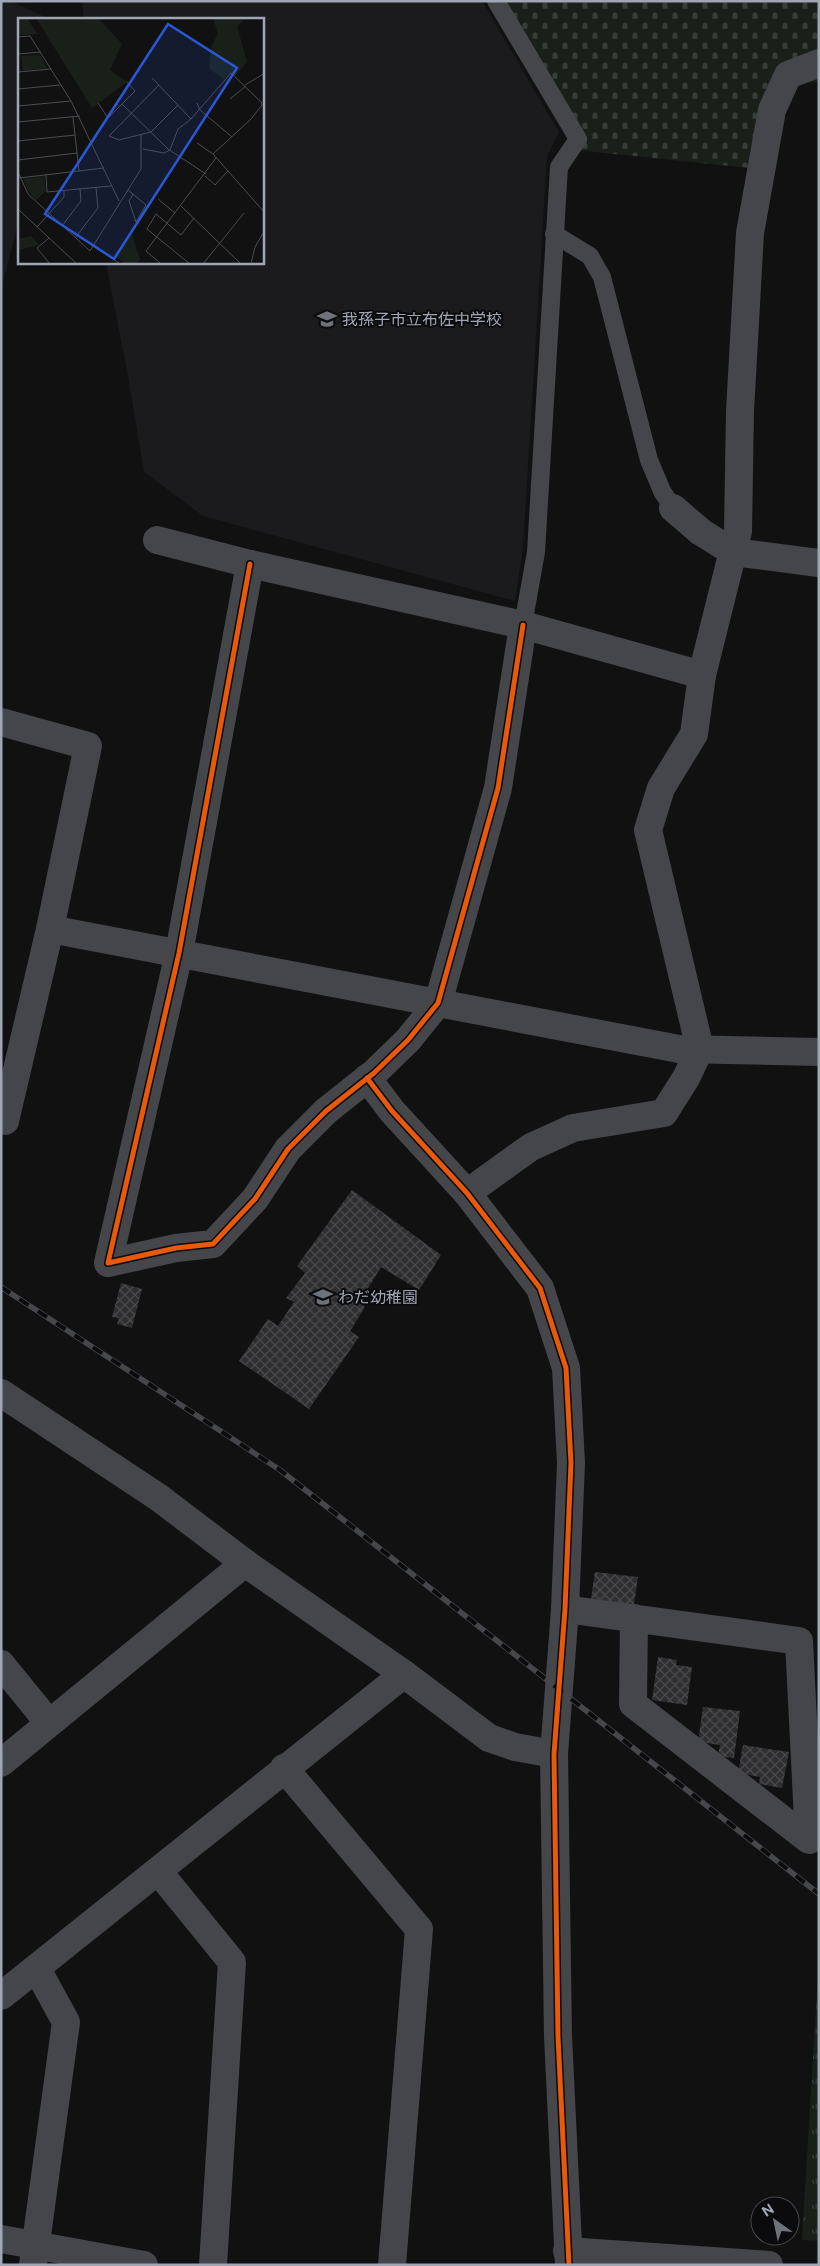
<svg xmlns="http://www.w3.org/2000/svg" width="820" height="2266" viewBox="0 0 820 2266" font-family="'Public Sans','Noto Sans JP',sans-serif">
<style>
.built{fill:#1b1b1d}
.cemetery{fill:url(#cemetery-stones)}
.park{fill:url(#park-tufts)}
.building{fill:url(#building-cross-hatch)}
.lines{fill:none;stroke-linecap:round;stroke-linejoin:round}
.service{stroke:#45464a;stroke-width:18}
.minor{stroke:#45464a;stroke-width:28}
.rail-casing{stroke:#45474a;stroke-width:5.5}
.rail{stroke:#0b0b0d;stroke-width:4;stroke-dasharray:11;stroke-linecap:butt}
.cycleway-casing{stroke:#0b0b0d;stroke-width:8}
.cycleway{stroke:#e8590c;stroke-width:5}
.labels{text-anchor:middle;stroke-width:4;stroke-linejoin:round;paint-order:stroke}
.poi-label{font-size:16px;fill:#a0a6b4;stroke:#0b0b0d;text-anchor:start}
.inset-road{fill:none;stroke:#4a4d52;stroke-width:1}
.view{fill:#2a57d4;fill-opacity:0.15;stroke:#2a57d4;stroke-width:2.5}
.inset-edge{fill:none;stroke:#a0a6b4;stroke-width:2.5}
</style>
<defs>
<pattern id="cemetery-stones" width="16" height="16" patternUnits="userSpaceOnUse" patternTransform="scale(1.25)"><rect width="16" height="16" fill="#19201a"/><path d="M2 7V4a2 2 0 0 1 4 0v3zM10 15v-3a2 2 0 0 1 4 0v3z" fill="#373d39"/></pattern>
<pattern id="park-tufts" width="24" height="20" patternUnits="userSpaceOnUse" patternTransform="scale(1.25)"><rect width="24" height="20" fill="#19201a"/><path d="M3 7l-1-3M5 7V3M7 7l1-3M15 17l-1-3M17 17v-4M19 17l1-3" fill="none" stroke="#373d39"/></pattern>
<pattern id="building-cross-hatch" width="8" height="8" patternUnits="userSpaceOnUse" patternTransform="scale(1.25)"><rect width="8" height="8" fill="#2f2f31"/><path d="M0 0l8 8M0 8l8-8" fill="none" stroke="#4a4a4c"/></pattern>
</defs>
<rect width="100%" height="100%" fill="#111"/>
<!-- built -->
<g class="built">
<path d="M 1,1 L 10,1 L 50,19 L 19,19 L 19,220 L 1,290 Z"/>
<path d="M 82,1 L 482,1 L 559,132 L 547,157 L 523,548 L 515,601 L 203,516 L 144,472 L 128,376 L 106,263 L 262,262 L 262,19 L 84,19 Z"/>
</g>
<!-- cemetery -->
<path class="cemetery" d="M 500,1 L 819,1 L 819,82 L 785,85 L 760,169 L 575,150 Z"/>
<!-- park -->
<path class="park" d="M 819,1958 L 819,2241 L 802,2240 Z"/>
<!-- building -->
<g class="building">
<path d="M 352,1190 L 441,1255 L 419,1290 L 381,1267 L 359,1303 L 365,1307 L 350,1331 L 359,1337 L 309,1409 L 239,1361 L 268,1319 L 278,1326 L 294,1302 L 286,1298 L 305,1273 L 297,1266 Z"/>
<path d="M 121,1283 L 142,1289 L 132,1328 L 117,1324 L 119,1318 L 112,1317 Z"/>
<path d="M 595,1572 L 638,1577 L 634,1605 L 591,1599 Z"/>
<path d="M 658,1657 L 677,1660 L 676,1665 L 692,1667 L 687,1705 L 652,1700 Z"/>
<path d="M 703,1707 L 740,1711 L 734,1758 L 718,1756 L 720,1745 L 698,1742 Z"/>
<path d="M 743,1745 L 789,1752 L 782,1788 L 759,1784 L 760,1777 L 738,1773 Z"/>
</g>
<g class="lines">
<!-- service -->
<g class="service">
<path d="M 496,1 L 578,139 L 559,167 L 536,552 L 523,625"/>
<path d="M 554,234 L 590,256 L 602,277 L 649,460 L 662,491 L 673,508"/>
</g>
<!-- minor -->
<g class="minor">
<path d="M 673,508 L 701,532 L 733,552 L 819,563"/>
<path d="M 157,540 L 250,564 L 523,625 L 702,675 L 738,531 L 740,411 L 750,233 L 772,110 L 788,75 L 819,63"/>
<path d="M 250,564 L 179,953 L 108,1263 L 176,1248 L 213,1244 L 255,1199 L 288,1149 L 326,1111 L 374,1073 L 408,1040 L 438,1003 L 498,788 L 523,625"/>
<path d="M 1,722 L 88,746 L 50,929 L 679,1049 L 819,1052"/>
<path d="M 367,1078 L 392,1111 L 467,1193 L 540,1288 L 566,1368 L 571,1463 L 565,1609 L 554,1754 L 558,2036 L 569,2265"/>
<path d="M 1,1120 L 5,1121 L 50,929"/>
<path d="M 467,1193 L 531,1147 L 573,1128 L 664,1113 L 686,1078 L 700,1049 L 648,830 L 661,788 L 694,734 L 702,675"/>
<path d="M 1,1393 L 158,1497 L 245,1563 L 404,1674 L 489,1738 L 515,1747 L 554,1754"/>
<path d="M 565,1609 L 799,1641 L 809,1840 L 633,1704 L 634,1618"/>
<path d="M 1,1664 L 49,1723"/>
<path d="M 1,1763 L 245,1563"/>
<path d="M 284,1768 L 419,1929 L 392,2265"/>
<path d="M 158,1871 L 232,1962 L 213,2265"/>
<path d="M 1,1996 L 404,1674"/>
<path d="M 1,2239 L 144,2265"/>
<path d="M 567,2251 L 769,2265"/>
<path d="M 33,2265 L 66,2022 L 37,1969"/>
</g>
<defs>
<path id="rail" d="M 1,1287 L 280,1470 L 819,1894"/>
</defs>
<!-- rail casing -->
<use href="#rail" class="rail-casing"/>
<!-- rail -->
<use href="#rail" class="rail"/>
<defs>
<g id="cycleway">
<path d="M 250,564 L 179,953 L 108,1263 L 176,1248 L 213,1244 L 255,1199 L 288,1149 L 326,1111 L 374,1073 L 408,1040 L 438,1003 L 498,788 L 523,625"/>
<path d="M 367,1078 L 392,1111 L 467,1193 L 540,1288 L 566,1368 L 571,1463 L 565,1609 L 554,1754 L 558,2036 L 569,2265"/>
</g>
</defs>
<!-- cycleway casing -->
<use href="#cycleway" class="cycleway-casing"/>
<!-- cycleway -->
<use href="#cycleway" class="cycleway"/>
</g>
<!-- icons -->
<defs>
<symbol id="school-bare" viewBox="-9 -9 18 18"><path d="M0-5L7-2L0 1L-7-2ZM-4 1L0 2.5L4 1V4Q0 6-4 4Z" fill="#6e727b" stroke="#0b0b0d" stroke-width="2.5" paint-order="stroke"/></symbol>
</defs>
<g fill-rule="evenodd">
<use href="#school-bare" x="313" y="305" width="28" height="28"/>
<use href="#school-bare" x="309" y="1283" width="28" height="28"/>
</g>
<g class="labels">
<!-- poi labels -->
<g class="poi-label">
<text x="342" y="325">我孫子市立布佐中学校</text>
<text x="338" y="1303">わだ幼稚園</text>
</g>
</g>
<!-- overview -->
<g transform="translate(18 18)">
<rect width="246" height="246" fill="#111"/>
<path d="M 13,218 L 21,227 L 0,232 L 0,221 Z" fill="#19201a"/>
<path d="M 195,0 L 228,0 L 219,8 L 229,44 L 217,58 L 212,56 L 205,61 L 191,50 L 193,28 L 200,16 Z" fill="#19201a"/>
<path d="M 0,0 L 9,0 L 19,16 L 0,17 ZM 18,0 L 80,0 L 104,26 L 92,52 L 109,64 L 74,90 ZM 22,37 L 29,50 L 5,53 L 3,38 ZM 26,158 L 28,173 L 18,182 L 10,173 L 5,161 ZM 113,214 L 122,241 L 119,246 L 107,246 L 96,237 Z" fill="#19201a"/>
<path class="inset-road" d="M 0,19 L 12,18 L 53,83 L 101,183M 0,36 L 23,34M 0,54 L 33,51M 134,60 L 173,101 L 213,55 L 243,84 L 244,87 L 233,101 L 195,136M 109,64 L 117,73 L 104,86 L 150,131 L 188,156M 141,67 L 91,118 L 101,122 L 133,114 L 160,87M 227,67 L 247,55M 0,71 L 42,67M 212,81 L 228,68M 80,85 L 90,100 L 104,86M 179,85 L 182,92 L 214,119M 0,88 L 53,83M 55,99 L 61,153M 0,104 L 62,98M 0,123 L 57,117M 179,125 L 195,136 L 247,195M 125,131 L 146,135 L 152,132 L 160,111 L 173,101M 0,142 L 59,135M 0,154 L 10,176 L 72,233 L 123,151 L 123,116M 28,157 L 29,174 L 93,168M 187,158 L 197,167 L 210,153M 1,160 L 86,150M 110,172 L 115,176 L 128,187 L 118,204 L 111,183 L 115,176M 140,181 L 157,195M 163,188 L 223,246M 0,191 L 59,246M 44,208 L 63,183 L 62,171M 19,209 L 46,179 L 46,173M 31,220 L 19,230 L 32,246M 57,220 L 80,190 L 78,170M 75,226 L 102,246M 143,246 L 128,233 L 198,140M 172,246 L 129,211 L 138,196 L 163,217 L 176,200M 185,246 L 226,195M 233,246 L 237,229 L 247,212"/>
<path class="view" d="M 150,6 L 219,50 L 96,241 L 27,196 Z"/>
<rect width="246" height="246" class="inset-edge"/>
</g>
<!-- border -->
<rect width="820" height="2266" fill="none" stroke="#a0a6b4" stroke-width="5"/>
<!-- north arrow -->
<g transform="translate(775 2221) rotate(327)"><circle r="24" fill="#0b0b0d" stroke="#474950"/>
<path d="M0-4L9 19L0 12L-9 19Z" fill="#6e727b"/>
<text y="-8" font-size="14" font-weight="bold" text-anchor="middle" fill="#a0a6b4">N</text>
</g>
</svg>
